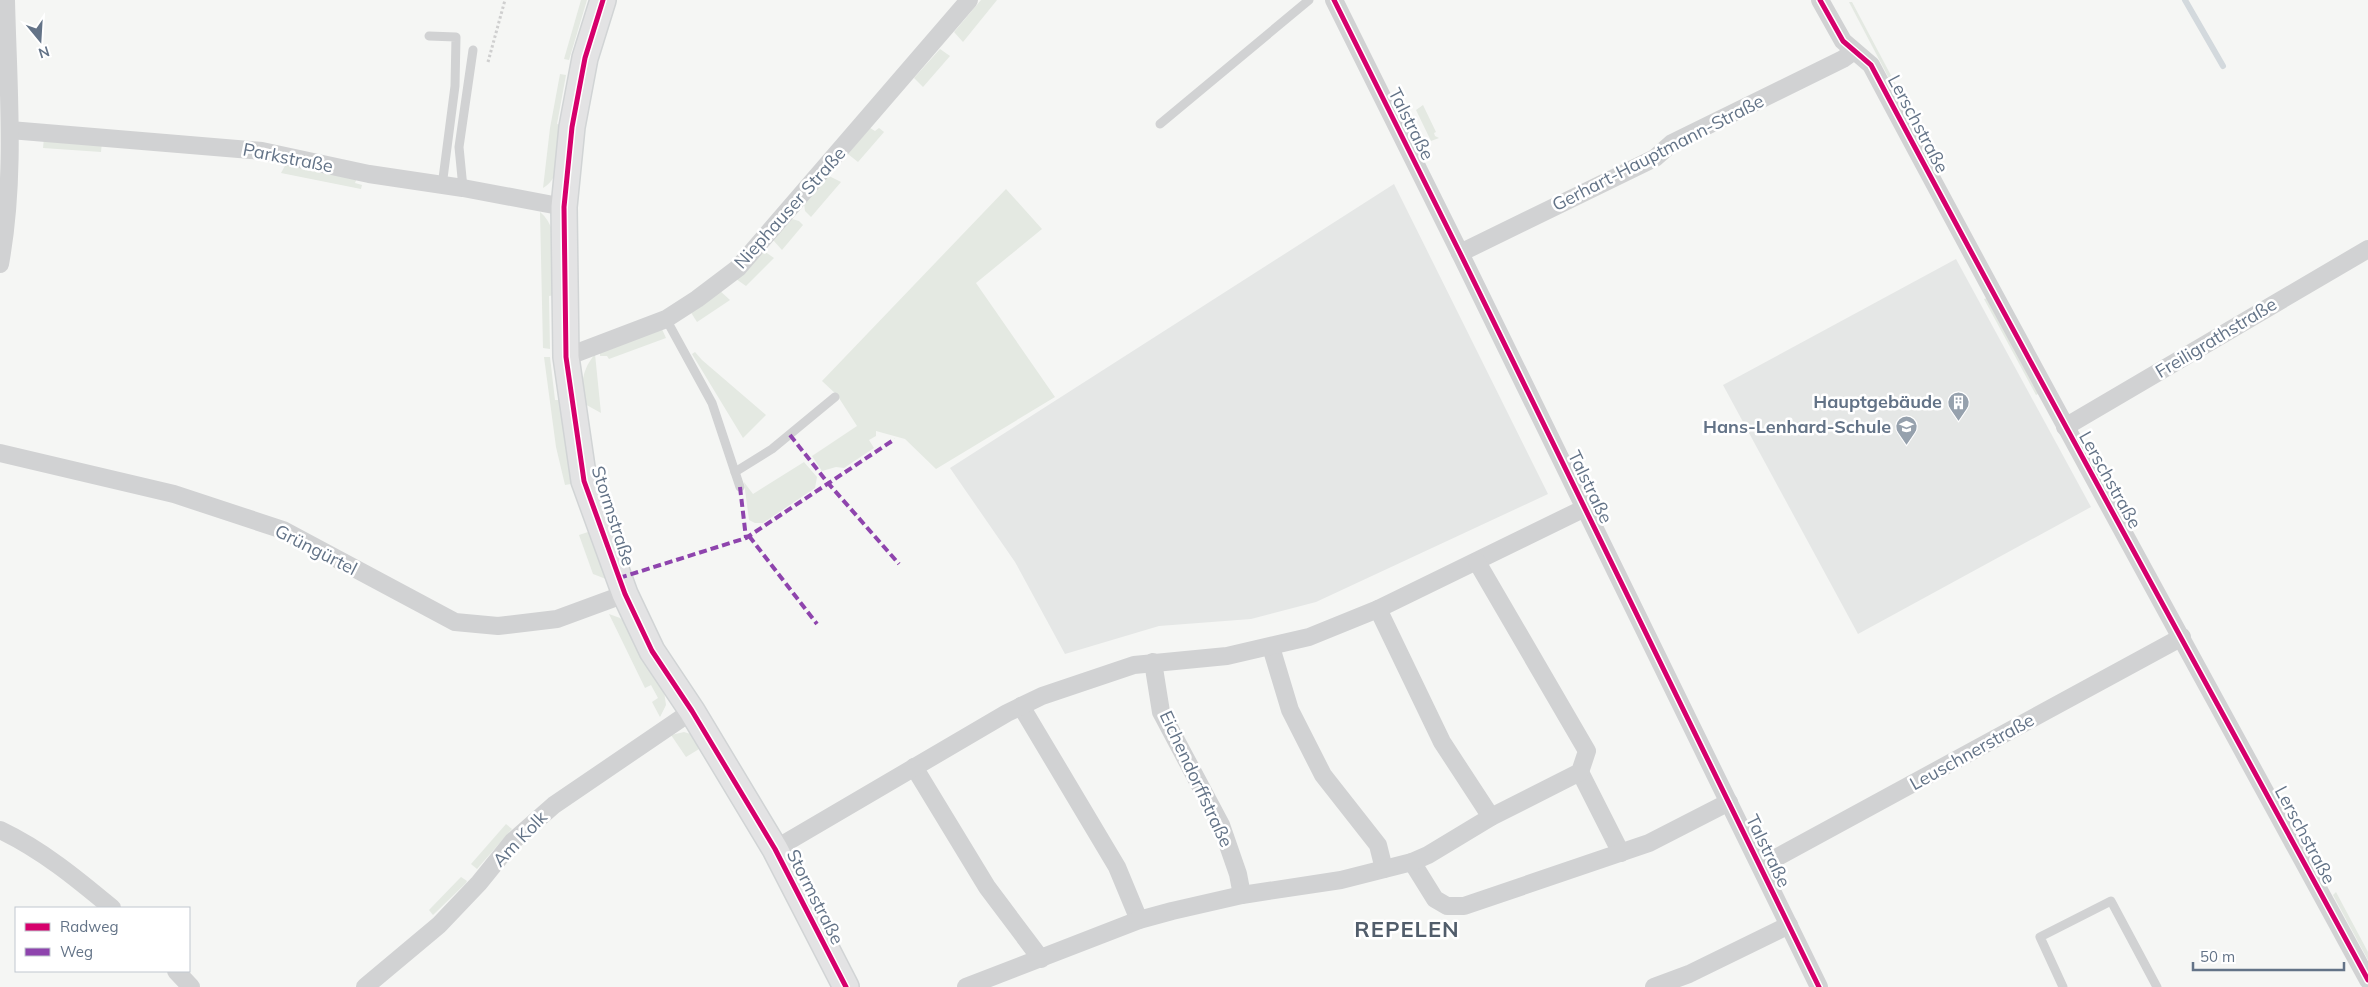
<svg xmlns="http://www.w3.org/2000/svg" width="2368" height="987" viewBox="0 0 2368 987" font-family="Mulish,sans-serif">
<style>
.built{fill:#e5e7e6}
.green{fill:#e4e9e2}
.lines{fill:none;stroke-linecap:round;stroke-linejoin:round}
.stream{stroke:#d3d9dd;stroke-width:6}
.secondary-casing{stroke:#d1d4d5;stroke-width:28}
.path{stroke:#cfcfcf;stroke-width:3;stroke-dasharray:2.5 2.5;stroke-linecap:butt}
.lane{stroke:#d1d2d3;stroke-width:9}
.street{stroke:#d1d2d3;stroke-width:18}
.secondary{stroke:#e3e3e4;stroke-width:25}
.quiet{stroke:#8e44ad;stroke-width:4;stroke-dasharray:8 4;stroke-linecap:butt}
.cycleway-casing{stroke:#fff;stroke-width:8}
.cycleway{stroke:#d6006c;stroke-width:5}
.labels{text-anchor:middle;stroke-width:5;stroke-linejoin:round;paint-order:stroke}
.street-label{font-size:18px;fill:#637387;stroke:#fff}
.poi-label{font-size:18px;font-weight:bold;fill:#637387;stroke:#fff;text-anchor:end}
.district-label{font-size:22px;font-weight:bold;letter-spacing:1px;fill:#515d6b;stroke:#fff}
</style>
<rect width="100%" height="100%" fill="#f5f6f4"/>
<!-- built -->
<g class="built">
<path d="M 1394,184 L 1548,494 L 1316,602 L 1251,619 L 1159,626 L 1065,654 L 1015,562 L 950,468 Z"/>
<path d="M 1956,259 L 2091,507 L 1858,634 L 1723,385 Z"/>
</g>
<!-- green -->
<g class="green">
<path d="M 581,0 L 587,0 L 569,60 L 564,59 Z"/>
<path d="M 981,0 L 997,0 L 963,42 L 954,32 Z"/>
<path d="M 1849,2 L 1852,2 L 1920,130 L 1915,128 Z"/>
<path d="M 940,49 L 950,56 L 923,87 L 914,78 Z"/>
<path d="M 560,74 L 566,75 L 557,124 L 561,125 C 559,146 563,177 543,188 L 550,128 Z"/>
<path d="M 1423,105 L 1436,132 L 1434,133 L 1435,136 L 1439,138 L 1431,141 L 1416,110 Z"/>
<path d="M 870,128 L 875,131 L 879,128 L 884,132 L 858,162 L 848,154 Z"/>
<path d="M 44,138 L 102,142 L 101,152 L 43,148 Z"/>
<path d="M 286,164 L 357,178 L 355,183 L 362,185 L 361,189 L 281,173 Z"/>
<path d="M 829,176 L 841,182 L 811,217 L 805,211 L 804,204 Z"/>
<path d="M 1006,189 L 1042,229 L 976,283 L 1055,397 L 936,469 L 905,439 L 876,431 L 876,436 L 869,440 L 874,448 L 844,468 L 836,467 L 822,471 L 812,456 L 857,426 L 837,395 L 822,381 Z"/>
<path d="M 540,212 C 562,230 555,268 555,295 L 549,296 L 550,349 L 543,348 Z"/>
<path d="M 792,219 L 799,221 L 803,225 L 782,250 L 773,240 Z"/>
<path d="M 764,251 L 774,258 L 746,286 L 736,279 Z"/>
<path d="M 720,291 L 730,300 L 697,322 L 690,311 Z"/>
<path d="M 1987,298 L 2040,393 L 2036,395 L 1984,299 Z"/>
<path d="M 661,327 L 666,338 L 609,359 L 607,356 L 600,356 L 600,351 Z"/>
<path d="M 695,352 L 702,360 L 766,415 L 743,438 L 692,354 Z"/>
<path d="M 595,354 L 601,413 L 583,403 C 581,383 582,370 595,354 Z"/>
<path d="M 544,357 L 550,357 L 555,400 L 560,400 L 576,483 L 565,485 L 556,447 Z"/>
<path d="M 804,462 L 817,477 L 815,488 L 763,523 L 755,523 L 749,520 L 744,482 L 753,494 Z"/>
<path d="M 591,531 L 606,579 L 593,574 L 579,535 Z"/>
<path d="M 609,614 L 620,618 L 627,624 L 664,691 L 666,705 L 660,717 L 652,702 L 658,698 L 651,685 L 645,688 Z"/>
<path d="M 684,732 L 694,735 L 704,746 L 686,757 L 671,735 Z"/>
<path d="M 506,824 L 512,829 L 477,869 L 471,864 Z"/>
<path d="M 461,877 L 467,881 L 466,883 L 433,915 L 429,910 Z"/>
<path d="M 2336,892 L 2368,952 L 2368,960 L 2333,895 Z"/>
</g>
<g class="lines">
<!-- stream -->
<path class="stream" d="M 2185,0 L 2223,66"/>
<defs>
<path id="secondary" d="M 603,0 L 585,58 L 572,127 L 564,207 L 566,357 L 584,481 L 625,594 L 652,651 L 692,711 L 775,849 L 846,987"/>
</defs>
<!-- secondary casing -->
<use href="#secondary" class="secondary-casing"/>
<!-- path -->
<path class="path" d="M 488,62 L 505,0"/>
<!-- lane -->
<g class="lane">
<path d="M 429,36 L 456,37 L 455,86 L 442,186"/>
<path d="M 1160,124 L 1309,0"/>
<path d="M 463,188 L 459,147 L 473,50"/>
<path d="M 666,319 L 712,403 L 740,487"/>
<path d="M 735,472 L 772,449 L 835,397"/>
<path d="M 2063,987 L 2040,937 L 2111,901 L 2157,987"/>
</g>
<!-- street -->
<g class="street">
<path d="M 1334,0 L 1460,253 L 1819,987"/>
<path d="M 1820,0 L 1843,41 L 1871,65 C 2034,372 2202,675 2368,980"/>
<path d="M 10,130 L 262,151 L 369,174 L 463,188 L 564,207"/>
<path d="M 1460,253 L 1655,158 L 1672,143 L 1843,59 L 1854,51"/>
<path d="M 0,264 C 16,177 8,87 6,0"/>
<path d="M 566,357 L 666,319 L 697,299 L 738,268 L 969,0"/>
<path d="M 2065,427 L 2368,249"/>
<path d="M 0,453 L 174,494 L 283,530 L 455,622 L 498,626 L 557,619 L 625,594"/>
<path d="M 1378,609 L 1442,742 L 1491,817"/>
<path d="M 1271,647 L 1290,710 L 1323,775 L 1378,845 L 1384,869"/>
<path d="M 1153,662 L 1161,712 L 1221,825 L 1238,874 L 1242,895"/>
<path d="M 1021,706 L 1117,867 L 1139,920"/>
<path d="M 914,767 L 987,887 L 1041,959"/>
<path d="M 1580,772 L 1621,853"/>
<path d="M 0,830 C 42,850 76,878 112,908"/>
<path d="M 775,849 L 1007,713 L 1042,696 L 1134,665 L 1227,656 L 1309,637 L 1378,609 L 1585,508"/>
<path d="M 1412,862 L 1435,899 L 1447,906 L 1464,906 L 1649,843 L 1729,802"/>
<path d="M 1761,866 L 2182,637"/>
<path d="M 176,971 L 191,987"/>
<path d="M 365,987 L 439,925 L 479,883 L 513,841 L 554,805 L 692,711"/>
<path d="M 966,987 L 1139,920 L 1172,911 L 1242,895 L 1341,880 L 1412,862 L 1428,855 L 1491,817 L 1580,772 L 1587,751 L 1477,562"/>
<path d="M 1654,987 L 1689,974 L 1789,925"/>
</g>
<!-- secondary -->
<use href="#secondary" class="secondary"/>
<!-- quiet -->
<g class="quiet">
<path d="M 790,435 L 828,483 L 899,564"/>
<path d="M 740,487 L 746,538"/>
<path d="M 749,536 L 817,624"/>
<path d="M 619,578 L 746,538 L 895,439"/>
</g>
<defs>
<g id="cycleway">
<path d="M 603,0 L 585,58 L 572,127 L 564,207 L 566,357 L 584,481 L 625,594 L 652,651 L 692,711 L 775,849 L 846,987"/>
<path d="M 1334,0 L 1460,253 L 1819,987"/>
<path d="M 1820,0 L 1843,41 L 1871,65 C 2034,372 2202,675 2368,980"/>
</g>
</defs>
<!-- cycleway casing -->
<use href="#cycleway" class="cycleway-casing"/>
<!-- cycleway -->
<use href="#cycleway" class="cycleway"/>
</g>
<!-- icons -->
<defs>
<symbol id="building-pin" viewBox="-11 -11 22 30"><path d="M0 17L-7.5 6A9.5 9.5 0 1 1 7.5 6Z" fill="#96a1ad" stroke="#fff"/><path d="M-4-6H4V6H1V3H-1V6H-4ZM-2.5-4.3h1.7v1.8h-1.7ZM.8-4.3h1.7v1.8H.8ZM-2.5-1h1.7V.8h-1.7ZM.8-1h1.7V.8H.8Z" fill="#fff"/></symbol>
<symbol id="school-pin" viewBox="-11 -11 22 30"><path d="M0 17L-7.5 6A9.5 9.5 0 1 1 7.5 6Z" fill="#96a1ad" stroke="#fff"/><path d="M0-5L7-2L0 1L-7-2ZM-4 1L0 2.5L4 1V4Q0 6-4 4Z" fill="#fff"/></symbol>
</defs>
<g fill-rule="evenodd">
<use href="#building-pin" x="1946" y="390" width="25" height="34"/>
<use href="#school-pin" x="1894" y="414" width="25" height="34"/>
</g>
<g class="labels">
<!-- street labels -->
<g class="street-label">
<text transform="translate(1411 124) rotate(63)" y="6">Talstraße</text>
<text transform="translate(1918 124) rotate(62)" y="6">Lerschstraße</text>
<text transform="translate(1658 153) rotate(-27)" y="6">Gerhart-Hauptmann-Straße</text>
<text transform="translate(288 158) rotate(11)" y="6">Parkstraße</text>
<text transform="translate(790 208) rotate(-48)" y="6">Niephauser Straße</text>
<text transform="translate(2216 338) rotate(-31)" y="6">Freiligrathstraße</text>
<text transform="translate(2110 480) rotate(61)" y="6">Lerschstraße</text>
<text transform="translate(1590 487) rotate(64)" y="6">Talstraße</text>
<text transform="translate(613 516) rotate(72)" y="6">Stormstraße</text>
<text transform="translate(316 550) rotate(27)" y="6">Grüngürtel</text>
<text transform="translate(1972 752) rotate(-29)" y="6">Leuschnerstraße</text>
<text transform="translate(1196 779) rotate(65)" y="6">Eichendorffstraße</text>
<text transform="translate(2305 835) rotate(62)" y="6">Lerschstraße</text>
<text transform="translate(520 839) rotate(-46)" y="6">Am Kolk</text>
<text transform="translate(1768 851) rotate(64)" y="6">Talstraße</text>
<text transform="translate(815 897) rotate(63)" y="6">Stormstraße</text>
</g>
<!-- poi labels -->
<g class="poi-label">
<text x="1942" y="408">Hauptgebäude</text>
<text x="1891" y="433">Hans-Lenhard-Schule</text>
</g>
<!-- district labels -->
<g class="district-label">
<text x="1407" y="937">REPELEN</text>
</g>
</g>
<!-- legend -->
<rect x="15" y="907" width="175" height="65" fill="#ffffff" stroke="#c1c7cf"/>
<rect x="25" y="923" width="25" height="8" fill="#d6006c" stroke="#c1c7cf"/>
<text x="60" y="932" font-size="15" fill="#637387">Radweg</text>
<rect x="25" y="948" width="25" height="8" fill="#8e44ad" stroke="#c1c7cf"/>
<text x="60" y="957" font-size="15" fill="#637387">Weg</text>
<!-- north arrow -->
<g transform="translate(40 40) rotate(162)" stroke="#ffffff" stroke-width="4" paint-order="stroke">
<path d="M0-4L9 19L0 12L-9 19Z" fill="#637387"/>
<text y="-8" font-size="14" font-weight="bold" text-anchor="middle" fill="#637387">N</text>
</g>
<!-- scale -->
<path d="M2193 962v8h151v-8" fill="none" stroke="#637387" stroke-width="2.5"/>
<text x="2200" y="962" font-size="15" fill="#637387" stroke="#ffffff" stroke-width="4" paint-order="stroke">50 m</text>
</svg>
